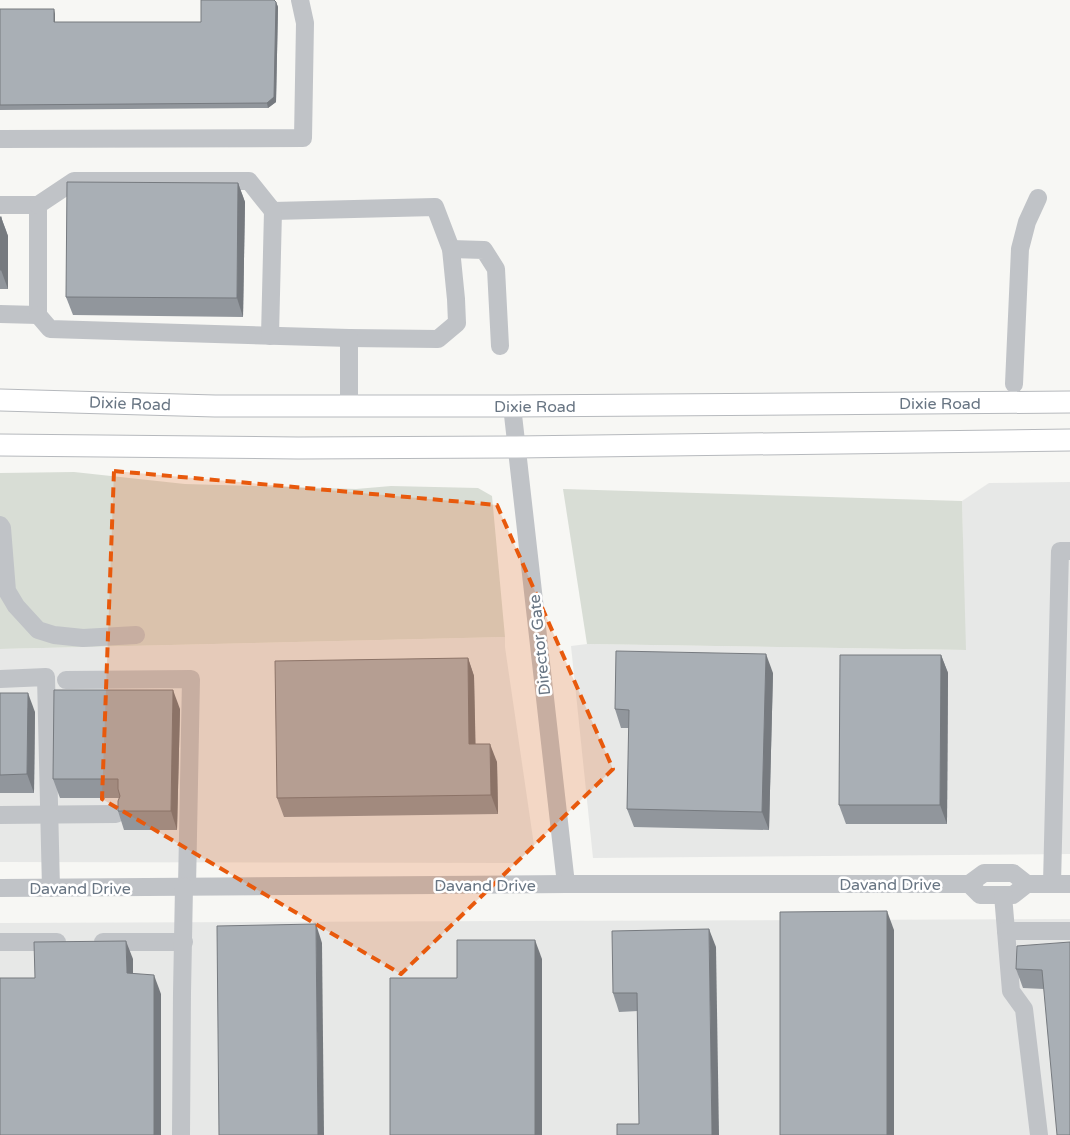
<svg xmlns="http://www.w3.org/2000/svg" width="1070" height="1135" viewBox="0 0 1070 1135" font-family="'Varela Round',sans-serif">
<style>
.built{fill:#e7e8e7}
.green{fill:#d8ddd5}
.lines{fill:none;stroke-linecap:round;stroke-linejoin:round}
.major-casing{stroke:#b6b9bd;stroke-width:23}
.minor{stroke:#c0c3c7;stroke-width:18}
.major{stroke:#fff;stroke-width:21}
.wall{fill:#91969c}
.shaded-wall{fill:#767a7f}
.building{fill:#a9afb5;stroke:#767a7f}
.marked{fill:#e8590c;fill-opacity:0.2;stroke:#e8590c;stroke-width:4;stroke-dasharray:10 6;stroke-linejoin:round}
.labels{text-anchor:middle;stroke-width:5;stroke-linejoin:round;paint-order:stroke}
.street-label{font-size:16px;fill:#687583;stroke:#fff}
</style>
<rect width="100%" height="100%" fill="#f7f7f4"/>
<!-- built -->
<g class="built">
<path d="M 1070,482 L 1070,854 L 593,858 L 571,646 L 587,644 L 965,650 L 962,501 L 989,483 Z"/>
<path d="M 505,637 L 505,647 L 534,845 L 517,863 L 0,862 L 0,649 Z"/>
<path d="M 1070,919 L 1070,1135 L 0,1135 L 0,923 Z"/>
</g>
<!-- green -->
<g class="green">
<path d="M 74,472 L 185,484 L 356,489 L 391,486 L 478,488 L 492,496 L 505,637 L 0,649 L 0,473 Z"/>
<path d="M 563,489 L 962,501 L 966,650 L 587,644 Z"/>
</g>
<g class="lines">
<defs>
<g id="major">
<path d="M 0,400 L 215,406 L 512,406 L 1070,402"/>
<path d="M 0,445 L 298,448 L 516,447 L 1070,440"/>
</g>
</defs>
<!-- major casing -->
<use href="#major" class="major-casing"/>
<!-- minor -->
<g class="minor">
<path d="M 0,139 L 303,138 L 305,23 L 300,0"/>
<path d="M 0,205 L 38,205 L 38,315 L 0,314"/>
<path d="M 38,205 L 74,181 L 249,181 L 273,211 L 435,207 L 451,249 L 456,299 L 457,323 L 438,339 L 349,338"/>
<path d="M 451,249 L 484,250 L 496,269 L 500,346"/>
<path d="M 38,315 L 50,329 L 349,338 L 349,405"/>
<path d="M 270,336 L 273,211"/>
<path d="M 1014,384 L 1020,249 L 1027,222 L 1038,198"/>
<path d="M 512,406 L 566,884"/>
<path d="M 0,525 L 2,528 L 7,591 L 16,606 L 38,630 L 54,635 L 83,638 L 136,635"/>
<path d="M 0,679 L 46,677 L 51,888"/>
<path d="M 66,680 L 191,679 L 187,887"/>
<path d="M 0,815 L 116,814"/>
<path d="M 969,884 L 980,895 L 1013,895 L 1027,884"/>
<path d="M 1052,884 L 1060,551 L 1070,551"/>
<path d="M 0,888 L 566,884 L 969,884 L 984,873 L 1013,873 L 1027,884 L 1070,884"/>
<path d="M 1003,895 L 1011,991 L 1024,1009 L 1039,1135"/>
<path d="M 1006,931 L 1070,931"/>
<path d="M 0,942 L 57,942"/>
<path d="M 103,942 L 184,942"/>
<path d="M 181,1135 L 182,993 L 184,887"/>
</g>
<!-- major -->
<use href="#major" class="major"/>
</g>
<!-- wall -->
<g class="wall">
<path d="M 276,2 L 278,7 L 276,102 L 268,108 L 0,110 L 0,9 L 55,14 L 55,22 L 201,22 Z"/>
<path d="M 238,183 L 245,202 L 243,317 L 73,315 L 66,297 Z"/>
<path d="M 0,217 L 1,217 L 8,236 L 8,289 L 0,289 Z"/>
<path d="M 941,655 L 948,673 L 947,824 L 846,824 L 839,805 Z"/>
<path d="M 468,658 L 474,676 L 475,744 L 497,762 L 498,814 L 284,817 L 277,798 Z"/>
<path d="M 773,673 L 769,830 L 634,827 L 627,809 L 629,728 L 621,728 L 615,709 Z"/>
<path d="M 0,693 L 35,712 L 34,793 L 0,793 Z"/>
<path d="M 180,709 L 177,830 L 124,830 L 118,811 L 119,798 L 60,798 L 53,779 Z"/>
<path d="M 1070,942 L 1044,989 L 1023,988 L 1016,969 Z"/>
<path d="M 716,947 L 638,1011 L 619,1012 L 613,993 Z"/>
</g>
<!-- shaded-wall -->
<g class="shaded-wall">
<path d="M 276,2 L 278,7 L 276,102 L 268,108 L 267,103 Z"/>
<path d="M 54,9 L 55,14 L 55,27 L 54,22 Z"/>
<path d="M 238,183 L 245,202 L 243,317 L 237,298 Z"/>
<path d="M 1,217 L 8,236 L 8,289 L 1,270 Z"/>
<path d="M 766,654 L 773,673 L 769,830 L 762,812 Z"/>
<path d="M 941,655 L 948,673 L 947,824 L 940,805 Z"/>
<path d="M 468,658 L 474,676 L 476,763 L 469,744 Z"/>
<path d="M 173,690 L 180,709 L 177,830 L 171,811 Z"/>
<path d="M 28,693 L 35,712 L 34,793 L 27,774 Z"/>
<path d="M 490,744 L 497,762 L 498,814 L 491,795 Z"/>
<path d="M 887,911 L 894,930 L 894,1135 L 887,1135 Z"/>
<path d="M 316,924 L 322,943 L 324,1135 L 318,1135 Z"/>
<path d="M 709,929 L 716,947 L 719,1135 L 712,1135 Z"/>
<path d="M 535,940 L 542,959 L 542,1135 L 535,1135 Z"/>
<path d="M 126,941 L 133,959 L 133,992 L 127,973 Z"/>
<path d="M 154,975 L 161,994 L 161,1135 L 154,1135 Z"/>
</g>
<!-- building -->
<g class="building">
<path d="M 201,0 L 274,0 L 276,2 L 274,97 L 267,103 L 0,105 L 0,9 L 54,9 L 54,22 L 201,22 Z"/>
<path d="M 67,182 L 238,183 L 237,298 L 66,297 Z"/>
<rect x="0" y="217" width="1" height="53"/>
<path d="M 616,651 L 766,654 L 762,812 L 627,809 L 629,710 L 615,709 Z"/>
<path d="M 840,655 L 941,655 L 940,805 L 839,805 Z"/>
<path d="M 468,658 L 469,744 L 490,744 L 491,795 L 277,798 L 275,661 Z"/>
<path d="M 54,690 L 173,690 L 171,811 L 118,811 L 118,801 L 120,796 L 118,789 L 118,779 L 53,779 Z"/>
<path d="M 0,693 L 28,693 L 27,774 L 0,775 Z"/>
<path d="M 887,911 L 887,1135 L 780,1135 L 780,912 Z"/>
<path d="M 316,924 L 318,1135 L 219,1135 L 217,926 Z"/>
<path d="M 709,929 L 712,1135 L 617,1135 L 617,1124 L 639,1124 L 637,993 L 613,993 L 612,931 Z"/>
<path d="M 457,940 L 535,940 L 535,1135 L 390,1135 L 390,978 L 457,978 Z"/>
<path d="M 126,941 L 127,973 L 154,975 L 154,1135 L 0,1135 L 0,978 L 35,978 L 34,942 Z"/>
<path d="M 1070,942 L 1070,1135 L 1057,1135 L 1042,970 L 1016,969 L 1017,946 Z"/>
</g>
<!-- marked area -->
<path class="marked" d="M 114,471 L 497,505 L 613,769 L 401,974 L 102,799 Z"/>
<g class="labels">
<!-- street labels -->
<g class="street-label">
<text transform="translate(130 403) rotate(2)" y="6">Dixie Road</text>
<text x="940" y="409">Dixie Road</text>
<text x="535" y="412">Dixie Road</text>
<text transform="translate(539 645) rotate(-96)" y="6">Director Gate</text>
<text x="890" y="890">Davand Drive</text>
<text x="485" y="891">Davand Drive</text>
<text x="80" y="894">Davand Drive</text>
</g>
</g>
</svg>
